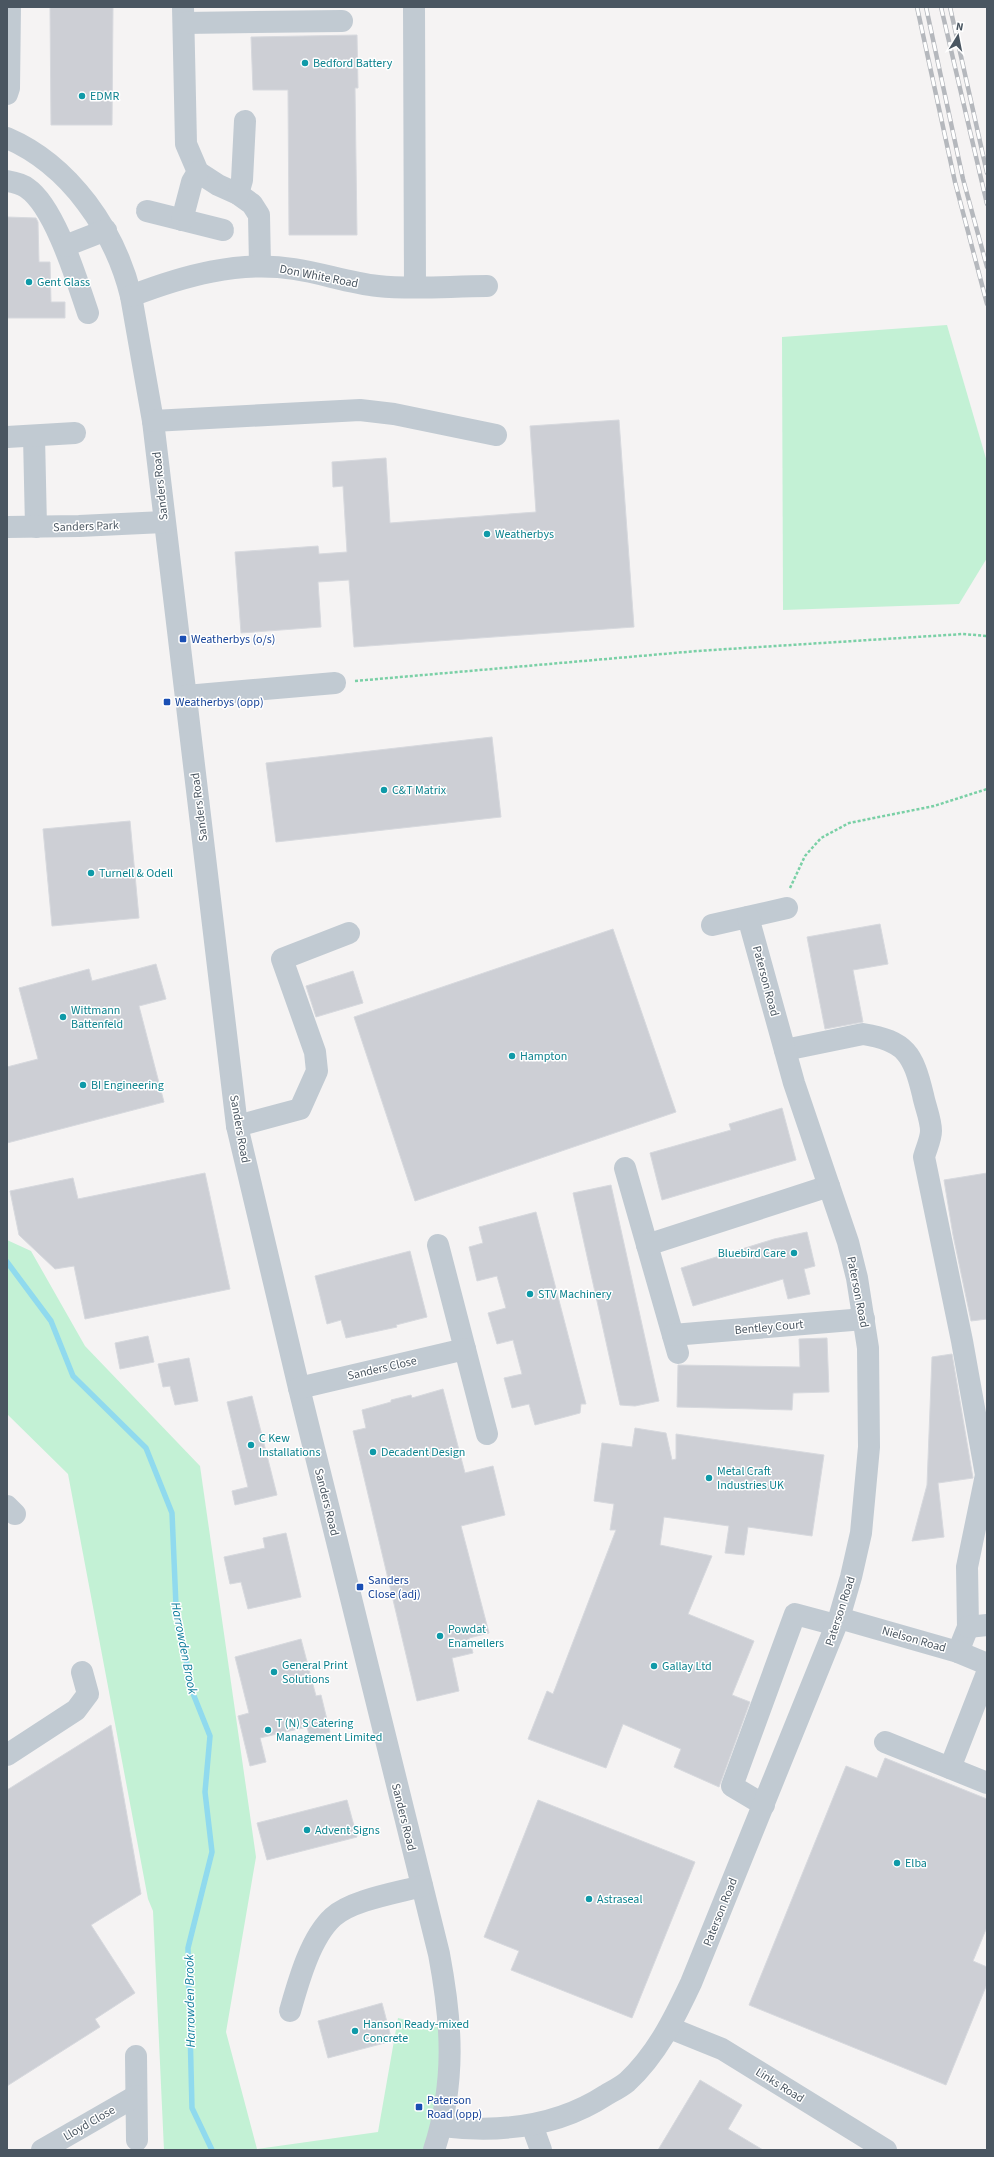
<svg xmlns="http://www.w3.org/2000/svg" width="994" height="2157" viewBox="0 0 994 2157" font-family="'Source Sans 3',sans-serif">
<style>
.green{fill:#c3f1d5}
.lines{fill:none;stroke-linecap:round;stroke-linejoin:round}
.stream{stroke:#90daee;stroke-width:5.5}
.building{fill:#cdcfd5;stroke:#d7d9de}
.path{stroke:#7ad0a6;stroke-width:2.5;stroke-dasharray:3 2;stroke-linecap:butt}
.minor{stroke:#c1cad2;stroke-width:22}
.rail-casing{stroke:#b5b8bd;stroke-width:4.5}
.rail{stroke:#fff;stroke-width:3;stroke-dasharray:9;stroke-linecap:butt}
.culture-dot{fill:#0f9aa8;stroke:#fff;stroke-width:1.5}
.transit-dot{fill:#1a4fb4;stroke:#fff;stroke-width:1.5}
.labels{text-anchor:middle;stroke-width:3;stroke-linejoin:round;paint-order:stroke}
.culture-label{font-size:12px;fill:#0d838f;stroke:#fff;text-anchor:start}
.street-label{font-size:12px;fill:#4a5661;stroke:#fff}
.transit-label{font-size:12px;fill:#164399;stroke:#fff;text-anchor:start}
.water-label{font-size:13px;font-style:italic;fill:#0c7c9b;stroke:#fff}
</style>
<rect width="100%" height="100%" fill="#f5f3f3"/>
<!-- green -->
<g class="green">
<path d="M 947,325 L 987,462 L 987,558 L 959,604 L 783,610 L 782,337 Z"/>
<path d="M 7,1240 L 31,1251 L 85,1346 L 200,1466 L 256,1857 L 226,2032 L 257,2149 L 378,2132 L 398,2018 L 441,2028 L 451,2044 L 432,2150 L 164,2150 L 153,1911 L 148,1899 L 68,1474 L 7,1414 Z"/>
</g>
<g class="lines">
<!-- stream -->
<path class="stream" d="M 7,1262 L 51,1321 L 73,1376 L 146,1448 L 172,1513 L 176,1606 L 192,1691 L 210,1736 L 205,1792 L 212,1852 L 188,1948 L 192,2108 L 212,2150"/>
</g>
<!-- building -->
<g class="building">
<path d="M 50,7 L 113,7 L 112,125 L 51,125 Z"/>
<path d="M 357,35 L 358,88 L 355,88 L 357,235 L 289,235 L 288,90 L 253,90 L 251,37 Z"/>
<path d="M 7,217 L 36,218 L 38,222 L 39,262 L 50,262 L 51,302 L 65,302 L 65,318 L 7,318 Z"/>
<path d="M 619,420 L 634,627 L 354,647 L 349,580 L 318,582 L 321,627 L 241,633 L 235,552 L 318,546 L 319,554 L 347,552 L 343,486 L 333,487 L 332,462 L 386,458 L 390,523 L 536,512 L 530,426 Z"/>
<path d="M 492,737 L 501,817 L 276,842 L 266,763 Z"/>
<path d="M 130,821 L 139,918 L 52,926 L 43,829 Z"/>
<path d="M 880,924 L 888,964 L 853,970 L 863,1022 L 825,1029 L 807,937 Z"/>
<path d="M 613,929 L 676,1112 L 415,1201 L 354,1017 Z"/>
<path d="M 156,964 L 166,999 L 139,1006 L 164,1102 L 7,1143 L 7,1067 L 38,1059 L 19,988 L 89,969 L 92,981 Z"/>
<path d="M 353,971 L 363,1003 L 316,1017 L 306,986 Z"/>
<path d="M 782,1108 L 796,1160 L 662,1200 L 650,1153 L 731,1130 L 729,1124 Z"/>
<path d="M 205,1173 L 230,1289 L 85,1319 L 74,1266 L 55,1269 L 19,1235 L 10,1191 L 73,1178 L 78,1199 Z"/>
<path d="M 987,1173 L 987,1319 L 971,1321 L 953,1235 L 944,1180 Z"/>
<path d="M 611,1185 L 659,1401 L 635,1406 L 620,1405 L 573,1193 Z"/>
<path d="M 536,1212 L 586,1404 L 581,1404 L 580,1413 L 535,1425 L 529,1404 L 512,1408 L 504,1378 L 522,1374 L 513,1340 L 497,1344 L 488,1313 L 506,1308 L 497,1276 L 477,1281 L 469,1247 L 483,1243 L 479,1227 Z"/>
<path d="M 807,1232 L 815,1266 L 804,1269 L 810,1294 L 788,1299 L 783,1279 L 693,1306 L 681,1268 L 774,1239 Z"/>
<path d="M 410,1251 L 427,1317 L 396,1325 L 397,1327 L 346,1338 L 341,1320 L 327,1324 L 315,1276 Z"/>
<path d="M 148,1336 L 154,1362 L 120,1369 L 115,1343 Z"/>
<path d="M 827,1338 L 829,1392 L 793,1393 L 792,1410 L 677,1407 L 678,1365 L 800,1367 L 799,1339 Z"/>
<path d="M 952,1354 L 973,1478 L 938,1483 L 944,1537 L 912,1541 L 927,1485 L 932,1357 Z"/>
<path d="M 189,1358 L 198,1401 L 175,1405 L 170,1386 L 163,1387 L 158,1364 Z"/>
<path d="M 443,1389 L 465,1473 L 493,1466 L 505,1515 L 461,1526 L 489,1633 L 469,1638 L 473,1653 L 452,1658 L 459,1691 L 417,1701 L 353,1431 L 366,1428 L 362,1410 L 391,1402 L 391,1400 L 411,1395 L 412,1398 Z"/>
<path d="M 252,1396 L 277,1495 L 235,1505 L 232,1491 L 248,1487 L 227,1402 Z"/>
<path d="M 635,1428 L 666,1433 L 672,1460 L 676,1459 L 676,1434 L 824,1455 L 812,1536 L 748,1527 L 744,1555 L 725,1553 L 729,1526 L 664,1517 L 660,1545 L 712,1556 L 688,1614 L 754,1641 L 732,1695 L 750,1702 L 719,1787 L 674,1767 L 681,1749 L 623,1724 L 606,1768 L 528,1739 L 547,1691 L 553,1694 L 616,1530 L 610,1530 L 614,1504 L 594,1501 L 602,1443 L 632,1447 Z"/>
<path d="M 286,1533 L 301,1597 L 248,1609 L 241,1582 L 230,1584 L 224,1557 L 265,1548 L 263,1538 Z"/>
<path d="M 301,1639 L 316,1696 L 321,1695 L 330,1732 L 310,1738 L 307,1727 L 260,1738 L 266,1762 L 250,1766 L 238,1716 L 249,1713 L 235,1657 Z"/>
<path d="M 111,1725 L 141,1894 L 91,1925 L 135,1993 L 95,2019 L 100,2027 L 7,2086 L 7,1790 Z"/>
<path d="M 885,1758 L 987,1799 L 987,1927 L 973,1961 L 987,1967 L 987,1984 L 946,2085 L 749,2005 L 846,1766 L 877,1778 Z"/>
<path d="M 347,1800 L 357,1837 L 267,1860 L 257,1823 Z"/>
<path d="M 538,1800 L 695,1862 L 632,2018 L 511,1970 L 519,1951 L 484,1937 Z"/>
<path d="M 382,2003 L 392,2041 L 328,2058 L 318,2021 Z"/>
<path d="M 700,2080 L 742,2105 L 728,2129 L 763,2150 L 658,2150 Z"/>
</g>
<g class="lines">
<!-- path -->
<g class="path">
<path d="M 355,681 L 697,651 L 963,634 L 987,636"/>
<path d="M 790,888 L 805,856 L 821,838 L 849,823 L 934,806 L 987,789"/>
</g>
<!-- minor -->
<g class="minor">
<path d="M 183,7 L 186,144 L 198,172 L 218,185 L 238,194 L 252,204 L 259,215 L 260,266"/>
<path d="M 414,7 L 415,287"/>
<path d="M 184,23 L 342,21"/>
<path d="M 7,94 L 9,88 L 10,7"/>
<path d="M 7,138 C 70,165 115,231 131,296 L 153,421 L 237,1126 L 299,1388 L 439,1954 C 452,2023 456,2082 434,2150"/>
<path d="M 7,181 C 13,182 22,184 27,188 C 55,207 77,281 88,313"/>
<path d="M 238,194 L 242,180 L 245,121"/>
<path d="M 147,211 L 223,230"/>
<path d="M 182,220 L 192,182 L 198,172"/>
<path d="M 65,246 L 106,230"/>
<path d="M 131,296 C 183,276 239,260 294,269 C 322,273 349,283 378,286 C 413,290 451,286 487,286"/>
<path d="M 153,421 L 360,410 L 394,414 L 496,435"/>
<path d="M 34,436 L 36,527"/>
<path d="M 7,437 L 75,433"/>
<path d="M 7,527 L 79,526 L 164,522"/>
<path d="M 186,696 L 335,683"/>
<path d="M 712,925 L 787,908"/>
<path d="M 785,1050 L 863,1034 C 906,1041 913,1054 923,1095 C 925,1106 931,1119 931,1131 C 931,1139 926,1149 924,1157 L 962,1341 L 986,1475 L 967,1567 L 968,1627 L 958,1652"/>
<path d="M 237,1126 L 300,1109 L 317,1071 L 315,1052 L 282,959 L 349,933"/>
<path d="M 625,1168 L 678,1353"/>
<path d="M 438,1245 L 487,1434"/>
<path d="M 647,1245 L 829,1186"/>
<path d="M 673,1335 L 864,1319"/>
<path d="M 299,1388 L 465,1349"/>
<path d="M 7,1506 L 15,1514"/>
<path d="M 839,1618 L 958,1652 L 987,1664"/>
<path d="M 968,1627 L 987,1625"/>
<path d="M 885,1742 L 987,1783"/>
<path d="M 7,1755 L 76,1710 L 88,1694 L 82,1672"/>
<path d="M 950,1768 L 987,1673"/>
<path d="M 764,1805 L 732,1786 L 795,1614 L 836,1625"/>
<path d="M 290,2011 C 298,1983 310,1938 333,1917 C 352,1900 396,1893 422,1886"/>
<path d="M 670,2028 L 722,2049 L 886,2150"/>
<path d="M 136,2056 L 137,2140"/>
<path d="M 532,2125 L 541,2150"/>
<path d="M 442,2126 C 499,2133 557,2127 606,2095 C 613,2091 621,2087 627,2082 C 657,2054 674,2019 691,1983 L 839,1618 L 851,1577 L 861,1533 L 869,1447 L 868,1348 L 857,1278 L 848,1242 L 794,1083 L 748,917"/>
<path d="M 42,2150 L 136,2096"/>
</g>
<defs>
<g id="rail">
<path d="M 917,7 L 955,182 L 987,304"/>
<path d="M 926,7 L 963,179 L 987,267"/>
<path d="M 941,7 L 987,204"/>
<path d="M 950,7 L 987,173"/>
</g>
</defs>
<!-- rail casing -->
<use href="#rail" class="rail-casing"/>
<!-- rail -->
<use href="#rail" class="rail"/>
</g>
<!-- markers -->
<g class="culture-dot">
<circle cx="305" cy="63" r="4"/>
<circle cx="82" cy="96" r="4"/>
<circle cx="29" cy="282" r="4"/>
<circle cx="487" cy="534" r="4"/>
<circle cx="384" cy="790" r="4"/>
<circle cx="91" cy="873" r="4"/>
<circle cx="63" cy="1017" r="4"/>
<circle cx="512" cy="1056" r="4"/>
<circle cx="83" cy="1085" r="4"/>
<circle cx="794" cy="1253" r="4"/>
<circle cx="530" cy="1294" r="4"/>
<circle cx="251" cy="1445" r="4"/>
<circle cx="373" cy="1452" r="4"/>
<circle cx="709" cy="1478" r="4"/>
<circle cx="440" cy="1636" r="4"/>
<circle cx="654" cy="1666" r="4"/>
<circle cx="274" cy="1672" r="4"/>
<circle cx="268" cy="1730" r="4"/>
<circle cx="307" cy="1830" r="4"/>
<circle cx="897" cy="1863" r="4"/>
<circle cx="589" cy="1899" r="4"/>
<circle cx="355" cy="2031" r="4"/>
</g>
<g class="transit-dot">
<rect x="179" y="635" width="8" height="8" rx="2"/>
<rect x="163" y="698" width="8" height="8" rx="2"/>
<rect x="356" y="1583" width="8" height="8" rx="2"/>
<rect x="415" y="2103" width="8" height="8" rx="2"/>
</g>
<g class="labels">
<!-- culture labels -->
<g class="culture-label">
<text x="313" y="67">Bedford Battery</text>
<text x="90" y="100">EDMR</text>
<text x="37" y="286">Gent Glass</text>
<text x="495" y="538">Weatherbys</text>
<text x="392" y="794">C&amp;T Matrix</text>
<text x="99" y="877">Turnell &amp; Odell</text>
<text x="71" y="1014">Wittmann<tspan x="71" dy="14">Battenfeld</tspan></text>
<text x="520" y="1060">Hampton</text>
<text x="91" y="1089">BI Engineering</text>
<text x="786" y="1257" text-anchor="end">Bluebird Care</text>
<text x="538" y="1298">STV Machinery</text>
<text x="259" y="1442">C Kew<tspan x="259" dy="14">Installations</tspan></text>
<text x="381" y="1456">Decadent Design</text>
<text x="717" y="1475">Metal Craft<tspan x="717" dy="14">Industries UK</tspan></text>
<text x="448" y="1633">Powdat<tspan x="448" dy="14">Enamellers</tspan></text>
<text x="282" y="1669">General Print<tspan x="282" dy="14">Solutions</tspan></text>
<text x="662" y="1670">Gallay Ltd</text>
<text x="276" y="1727">T (N) S Catering<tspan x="276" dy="14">Management Limited</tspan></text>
<text x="315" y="1834">Advent Signs</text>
<text x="905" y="1867">Elba</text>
<text x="597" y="1903">Astraseal</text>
<text x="363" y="2028">Hanson Ready-mixed<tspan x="363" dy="14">Concrete</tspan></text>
</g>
<!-- street labels -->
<g class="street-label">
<text transform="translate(319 276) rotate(11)" y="4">Don White Road</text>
<text transform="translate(160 486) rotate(-96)" y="4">Sanders Road</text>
<text transform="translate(86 526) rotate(-2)" y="4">Sanders Park</text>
<text transform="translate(199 807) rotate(-97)" y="4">Sanders Road</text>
<text transform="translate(766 981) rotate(75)" y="4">Paterson Road</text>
<text transform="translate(240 1129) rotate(80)" y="4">Sanders Road</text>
<text transform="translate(858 1292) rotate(79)" y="4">Paterson Road</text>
<text transform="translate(769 1327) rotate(-5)" y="4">Bentley Court</text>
<text transform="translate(382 1368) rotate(-13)" y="4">Sanders Close</text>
<text transform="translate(327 1502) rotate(76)" y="4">Sanders Road</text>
<text transform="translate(840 1611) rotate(-72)" y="4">Paterson Road</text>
<text transform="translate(914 1639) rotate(16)" y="4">Nielson Road</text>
<text transform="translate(404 1817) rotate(76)" y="4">Sanders Road</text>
<text transform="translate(720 1912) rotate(-68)" y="4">Paterson Road</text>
<text transform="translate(780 2085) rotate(32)" y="4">Links Road</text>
<text transform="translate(89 2123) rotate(-30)" y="4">Lloyd Close</text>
</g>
<!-- transit labels -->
<g class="transit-label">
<text x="191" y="643">Weatherbys (o/s)</text>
<text x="175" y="706">Weatherbys (opp)</text>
<text x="368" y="1584">Sanders<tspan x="368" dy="14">Close (adj)</tspan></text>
<text x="427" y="2104">Paterson<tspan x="427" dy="14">Road (opp)</tspan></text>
</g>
<!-- water labels -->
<g class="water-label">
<text transform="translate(185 1648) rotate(79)" y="5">Harrowden Brook</text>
<text transform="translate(189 2001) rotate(-91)" y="5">Harrowden Brook</text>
</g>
</g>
<!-- border -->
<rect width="994" height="2157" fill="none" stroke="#4a5661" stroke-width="16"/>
<!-- north arrow -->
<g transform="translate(958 36) rotate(10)" stroke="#ffffff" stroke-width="3" paint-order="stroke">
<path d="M0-3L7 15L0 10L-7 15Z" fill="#4a5661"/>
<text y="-6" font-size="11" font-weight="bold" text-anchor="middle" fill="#4a5661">N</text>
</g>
</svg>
